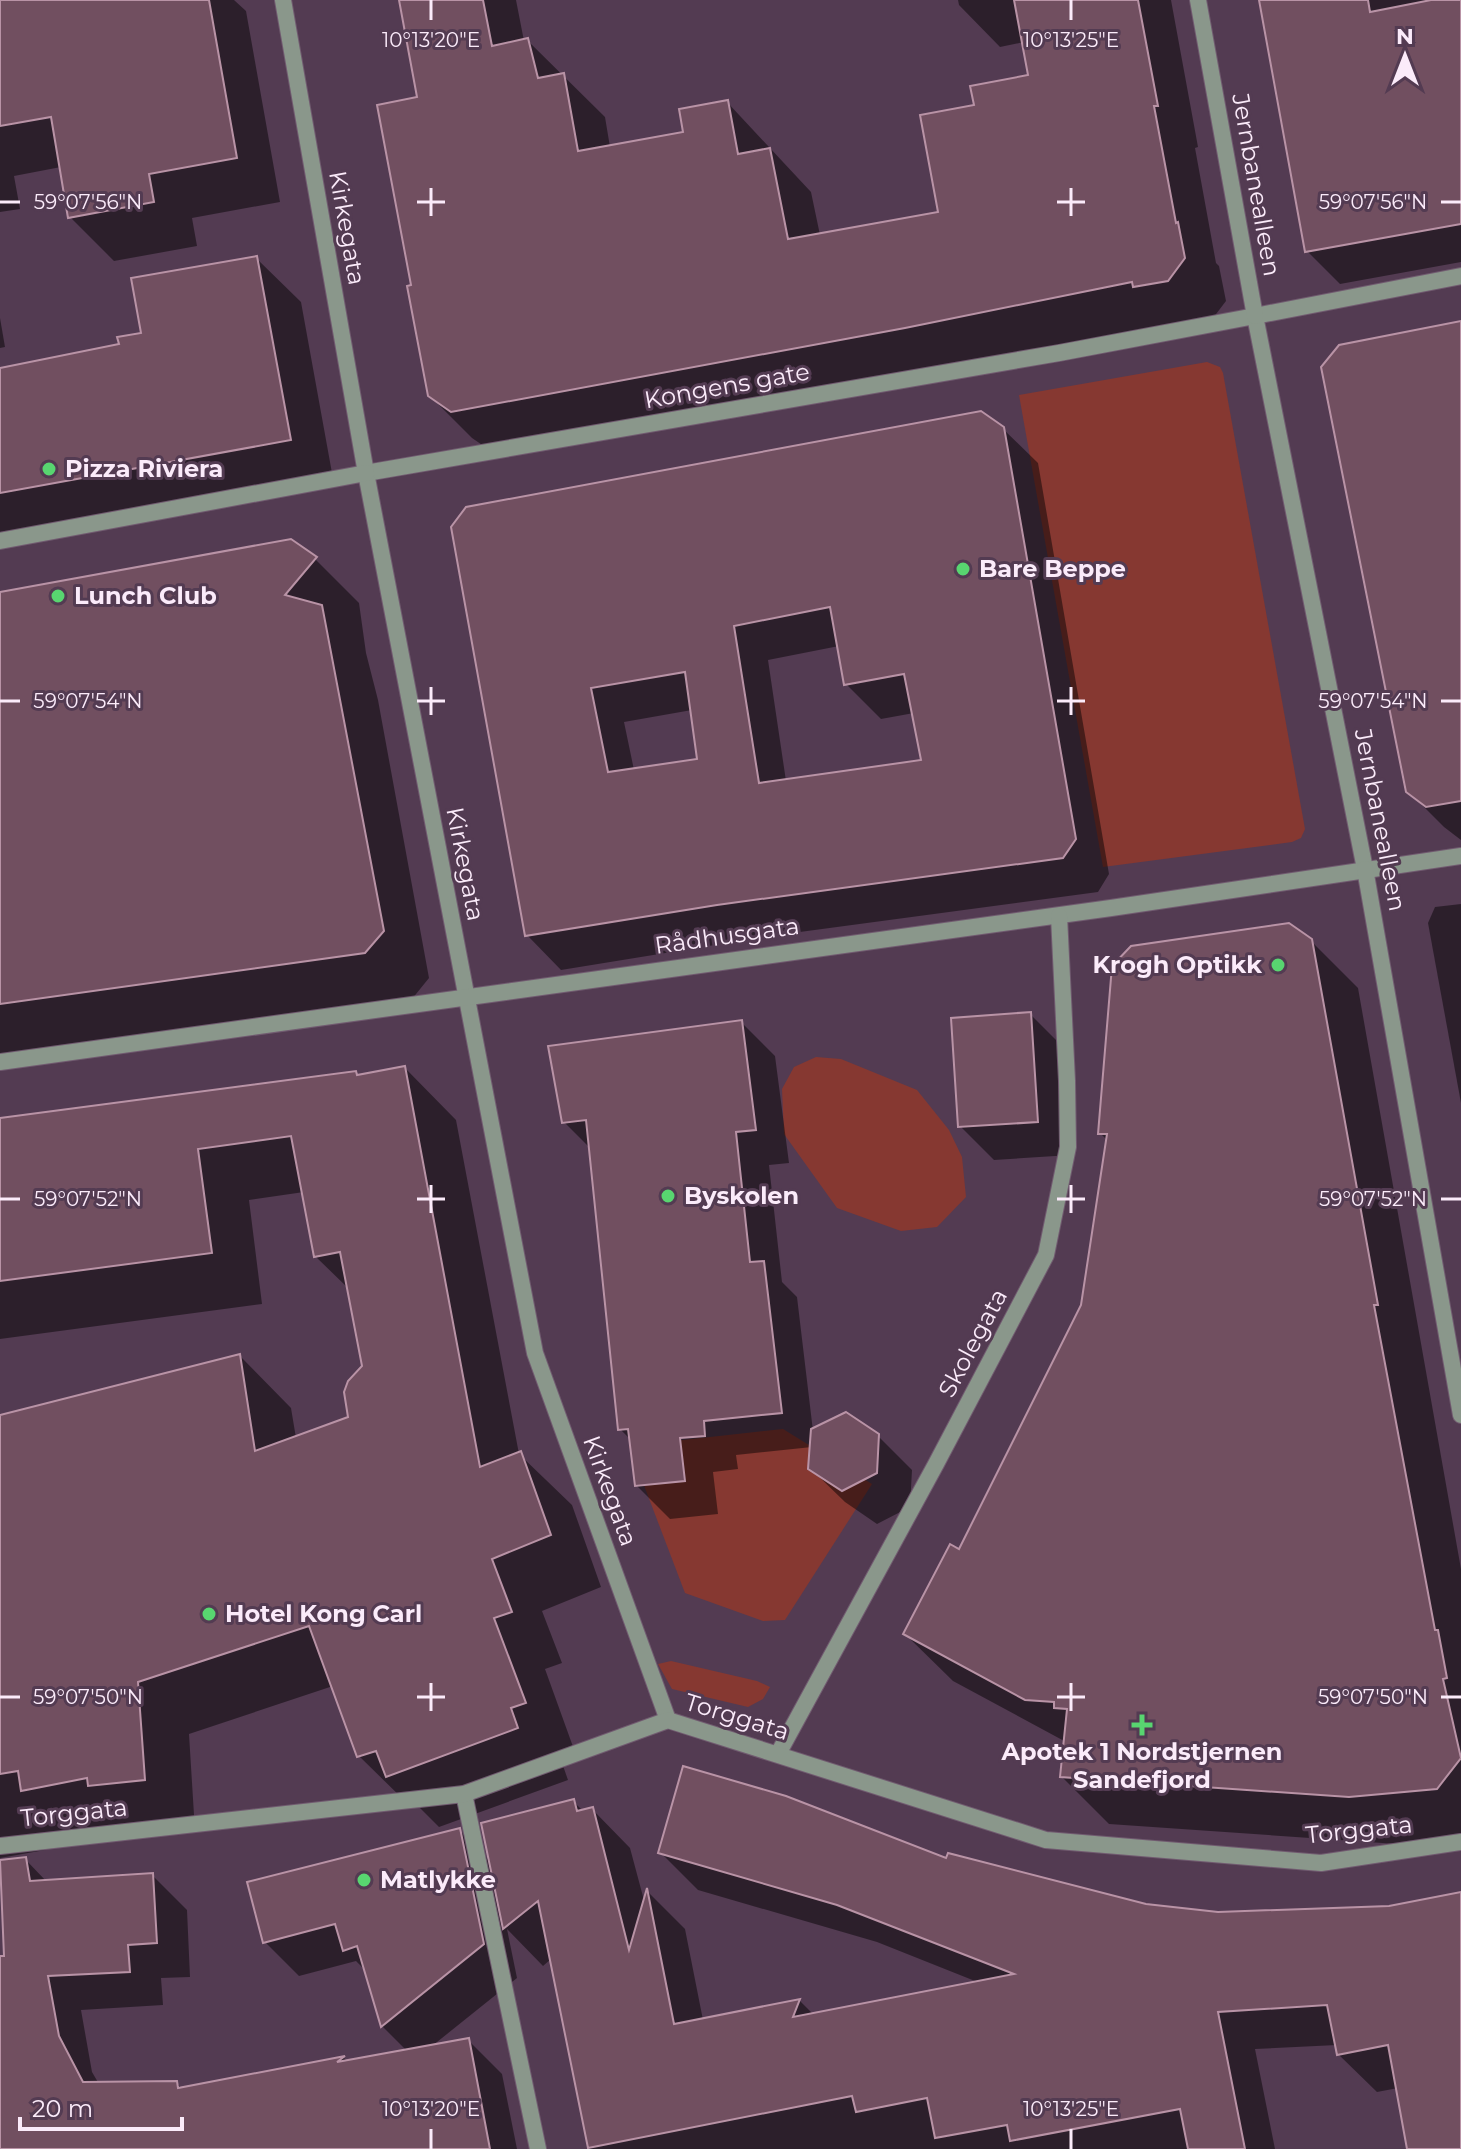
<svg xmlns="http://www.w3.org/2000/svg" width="1461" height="2149" viewBox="0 0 1461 2149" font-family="Montserrat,sans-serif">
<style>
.green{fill:#863831}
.shadow{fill:#0007;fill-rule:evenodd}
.building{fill:#714f60;stroke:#b993a6;stroke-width:2;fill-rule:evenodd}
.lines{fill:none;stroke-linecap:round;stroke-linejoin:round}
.pedestrian-casing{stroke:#715b70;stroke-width:18}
.minor-casing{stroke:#715b70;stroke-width:18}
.tertiary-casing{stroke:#715b70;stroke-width:18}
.pedestrian{stroke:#8a978b;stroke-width:16}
.minor{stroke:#8a978b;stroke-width:16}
.tertiary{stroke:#8a978b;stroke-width:16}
.ticks{fill:none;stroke:#fbebfa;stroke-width:3}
.poi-dot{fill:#58d570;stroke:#533b52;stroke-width:3}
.labels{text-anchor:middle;stroke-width:6;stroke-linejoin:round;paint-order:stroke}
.street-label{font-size:24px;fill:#fbebfa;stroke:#533b52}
.poi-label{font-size:24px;font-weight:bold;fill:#fbebfa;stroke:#533b52;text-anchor:start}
.ticks-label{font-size:20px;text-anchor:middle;fill:#fbebfa;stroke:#533b52;stroke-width:6;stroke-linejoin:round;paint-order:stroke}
</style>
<rect width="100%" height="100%" fill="#533b52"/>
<!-- green -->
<g class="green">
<path d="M 1207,362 L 1220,367 L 1223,373 L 1305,829 L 1301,838 L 1292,842 L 1103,867 L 1019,395 Z"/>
<path d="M 816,1057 L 841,1059 L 917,1090 L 949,1130 L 962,1157 L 966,1197 L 937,1227 L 901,1231 L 837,1208 L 784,1134 L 782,1089 L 794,1067 Z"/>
<path d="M 783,1429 L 872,1484 L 785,1620 L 763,1621 L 685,1593 L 629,1446 Z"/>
<path d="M 671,1661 L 757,1681 L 770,1687 L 763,1699 L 748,1707 L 672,1689 L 658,1664 Z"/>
</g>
<!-- shadow -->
<g class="shadow">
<path d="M 22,0 L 234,0 L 246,11 L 280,202 L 192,218 L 197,246 L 114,261 L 70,217 L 61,167 L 14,176 L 20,209 L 0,212 L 0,4 Z"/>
<path d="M 401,0 L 516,0 L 524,41 L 527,40 L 605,117 L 610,147 L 686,133 L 727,102 L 811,192 L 820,235 L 940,213 L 976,106 L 1030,77 L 1024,42 L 1000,47 L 959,5 L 958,0 L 1171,0 L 1198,147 L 1195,148 L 1216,263 L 1219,266 L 1226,301 L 1210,322 L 494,453 L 472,438 L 429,395 L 413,287 L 420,99 Z"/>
<path d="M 1260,0 L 1461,0 L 1461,262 L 1340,284 L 1307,251 Z"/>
<path d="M 256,258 L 301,302 L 334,484 L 0,546 L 0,370 L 121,346 L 143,335 Z"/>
<path d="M 0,318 L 5,347 L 0,348 Z"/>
<path d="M 1461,323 L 1461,840 L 1444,827 L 1408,791 Z"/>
<path d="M 1002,428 L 1038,463 L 1109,874 L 1098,892 L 770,936 L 561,970 L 527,935 L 453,528 ZM 839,646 L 846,684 L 881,719 L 914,713 L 923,762 L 786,781 L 768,660 ZM 692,710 L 699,760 L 634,770 L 624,722 Z"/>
<path d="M 312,556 L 359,603 L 366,653 L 378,700 L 429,978 L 412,999 L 0,1057 L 0,594 Z"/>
<path d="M 1461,904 L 1461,1103 L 1428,923 L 1435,907 Z"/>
<path d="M 1310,940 L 1358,988 L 1461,1569 L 1461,1838 L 1397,1844 L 1109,1824 L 1062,1777 L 1066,1742 L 953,1681 L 905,1634 L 959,1551 L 1083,1305 L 1108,1141 L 1100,1133 Z"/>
<path d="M 1030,1014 L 1064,1048 L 1071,1155 L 994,1160 L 960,1126 Z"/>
<path d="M 741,1022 L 775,1056 L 789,1163 L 769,1165 L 782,1282 L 797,1297 L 813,1431 L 878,1436 L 912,1470 L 910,1507 L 877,1524 L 845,1502 L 810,1468 L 812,1447 L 736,1455 L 738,1469 L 713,1472 L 718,1514 L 670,1519 L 636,1485 L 631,1440 L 620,1429 L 591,1149 L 564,1122 Z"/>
<path d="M 405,1068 L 456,1120 L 519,1454 L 572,1505 L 601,1587 L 542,1611 L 562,1663 L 545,1669 L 576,1755 L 561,1760 L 568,1780 L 439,1827 L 417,1805 L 411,1807 L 359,1756 L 333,1686 L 189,1734 L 195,1831 L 44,1847 L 45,1850 L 0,1858 L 0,1413 L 1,1417 L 240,1356 L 291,1408 L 296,1438 L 351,1418 L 364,1367 L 350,1290 L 315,1256 L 304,1192 L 249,1200 L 262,1304 L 0,1339 L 0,1120 L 355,1073 L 359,1077 Z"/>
<path d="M 573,1801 L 583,1811 L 592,1809 L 630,1848 L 645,1904 L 648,1892 L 685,1929 L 703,2020 L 800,2001 L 814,2015 L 980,1983 L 877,1942 L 698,1890 L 660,1852 L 948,1861 L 1145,1906 L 1218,1914 L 1389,1908 L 1461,1894 L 1461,2149 L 1409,2149 L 1398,2088 L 1377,2092 L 1338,2054 L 1337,2045 L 1255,2049 L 1275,2149 L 589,2149 L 551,1959 L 543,1966 L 507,1929 L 517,1978 L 432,2046 L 468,2040 L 502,2074 L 517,2149 L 0,2149 L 0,1958 L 6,1958 L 25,1859 L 47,1882 L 152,1875 L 187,1910 L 190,1977 L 161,1978 L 163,2005 L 81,2010 L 92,2072 L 99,2084 L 176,2083 L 183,2089 L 344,2058 L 348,2062 L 407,2051 L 382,2026 L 367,1972 L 356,1961 L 299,1976 L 265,1942 L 459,1830 L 492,1863 Z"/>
</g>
<!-- building -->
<g class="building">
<path d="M 0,0 L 209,0 L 237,158 L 149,174 L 154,202 L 68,218 L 51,117 L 0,126 Z"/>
<path d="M 399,0 L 483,0 L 492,46 L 528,38 L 538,78 L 564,73 L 578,151 L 683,132 L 679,109 L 728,100 L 738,154 L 770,148 L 788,239 L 938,212 L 920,115 L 974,105 L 970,86 L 1028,75 L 1014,0 L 1138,0 L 1158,106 L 1154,106 L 1176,223 L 1178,222 L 1185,258 L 1168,281 L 1133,287 L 1132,282 L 905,328 L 451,412 L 428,396 L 407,286 L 411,285 L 377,105 L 417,97 Z"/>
<path d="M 1259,0 L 1368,0 L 1370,12 L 1431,0 L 1461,0 L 1461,224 L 1305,252 Z"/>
<path d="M 257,256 L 291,440 L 0,493 L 0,368 L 119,344 L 117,337 L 141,333 L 131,278 Z"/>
<path d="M 1461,321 L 1461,801 L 1426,807 L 1406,792 L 1321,367 L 1339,345 Z"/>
<path d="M 981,411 L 1004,427 L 1076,839 L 1063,858 L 717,905 L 525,936 L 451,527 L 466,507 ZM 830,607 L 844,685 L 904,674 L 921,760 L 759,783 L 734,626 ZM 685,672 L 697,759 L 608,772 L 591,688 Z"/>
<path d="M 291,539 L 317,557 L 285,595 L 322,605 L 384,931 L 365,953 L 0,1004 L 0,592 Z"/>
<path d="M 1289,923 L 1312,939 L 1378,1305 L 1374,1305 L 1435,1630 L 1438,1630 L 1447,1678 L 1443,1679 L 1461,1758 L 1437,1789 L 1349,1797 L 1060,1777 L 1067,1709 L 1054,1708 L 1054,1702 L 1025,1700 L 903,1634 L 950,1544 L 959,1549 L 1081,1305 L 1107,1134 L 1098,1134 L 1112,966 L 1131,946 Z"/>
<path d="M 1031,1012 L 1038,1122 L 958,1127 L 951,1018 Z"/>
<path d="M 742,1020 L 756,1130 L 736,1132 L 750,1262 L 764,1261 L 782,1413 L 704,1421 L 705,1436 L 680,1438 L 685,1481 L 635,1486 L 628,1429 L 618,1430 L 586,1120 L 562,1123 L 548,1046 Z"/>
<path d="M 405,1066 L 480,1467 L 521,1451 L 551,1535 L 492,1559 L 512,1612 L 494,1618 L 526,1703 L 511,1708 L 518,1728 L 386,1777 L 376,1751 L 357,1757 L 309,1626 L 138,1682 L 145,1780 L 88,1786 L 87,1778 L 21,1791 L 18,1771 L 0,1774 L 0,1415 L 240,1354 L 255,1451 L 348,1417 L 344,1392 L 348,1381 L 362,1366 L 340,1252 L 314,1257 L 291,1136 L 198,1149 L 212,1253 L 0,1281 L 0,1118 L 356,1071 L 357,1075 Z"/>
<path d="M 846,1412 L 879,1434 L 877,1473 L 842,1491 L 808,1469 L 811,1429 Z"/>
<path d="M 683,1766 L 786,1796 L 946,1858 L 948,1853 L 1146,1904 L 1218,1912 L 1389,1906 L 1461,1892 L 1461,2149 L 1407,2149 L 1388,2045 L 1337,2055 L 1327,2005 L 1218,2012 L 1245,2149 L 1188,2149 L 1180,2109 L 1010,2141 L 1007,2125 L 935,2138 L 927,2098 L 856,2112 L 852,2096 L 588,2148 L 538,1901 L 503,1929 L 481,1823 L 574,1799 L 577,1811 L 593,1807 L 629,1950 L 647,1888 L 674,2024 L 800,1999 L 793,2017 L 1014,1974 L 837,1905 L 658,1853 Z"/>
<path d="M 460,1828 L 484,1944 L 381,2027 L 357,1946 L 343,1951 L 335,1924 L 263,1943 L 247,1882 Z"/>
<path d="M 26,1857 L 30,1881 L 153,1873 L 157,1943 L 128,1945 L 130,1972 L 48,1976 L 59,2036 L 83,2082 L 177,2081 L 178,2088 L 345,2056 L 337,2062 L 469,2038 L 490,2149 L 0,2149 L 0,1956 L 4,1956 L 0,1860 Z"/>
</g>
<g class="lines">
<defs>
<path id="pedestrian" d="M 366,473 L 1059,353 L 1255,316 L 1365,869"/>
<g id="minor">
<path d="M 283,0 L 366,473 L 535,1353 L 668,1720"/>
<path d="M 1255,316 L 1461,276"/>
<path d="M 0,541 L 366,473"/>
<path d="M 0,1062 L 1111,908 L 1461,856"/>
<path d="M 778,1754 L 936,1464 L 1046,1255 L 1068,1147 L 1067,1081 L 1059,916"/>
<path d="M 464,1794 L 538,2149"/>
<path d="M 0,1846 L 464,1794 L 668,1720 L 1046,1840 L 1321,1863 L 1461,1842"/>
</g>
<g id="tertiary">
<path d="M 1198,0 L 1255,316"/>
<path d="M 1365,869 L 1461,1415"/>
</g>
</defs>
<!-- pedestrian casing -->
<use href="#pedestrian" class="pedestrian-casing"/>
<!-- minor casing -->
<use href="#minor" class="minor-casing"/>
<!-- tertiary casing -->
<use href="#tertiary" class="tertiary-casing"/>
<!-- pedestrian -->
<use href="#pedestrian" class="pedestrian"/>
<!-- minor -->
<use href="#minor" class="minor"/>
<!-- tertiary -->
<use href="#tertiary" class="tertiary"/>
</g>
<!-- ticks -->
<path class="ticks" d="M 431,0 L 431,20M 1071,0 L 1071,20M 431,188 L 431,216M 1071,188 L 1071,216M 0,202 L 20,202M 417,202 L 445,202M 1057,202 L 1085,202M 1441,202 L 1461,202M 431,687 L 431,715M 1071,687 L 1071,715M 0,701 L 20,701M 417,701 L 445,701M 1057,701 L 1085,701M 1441,701 L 1461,701M 431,1185 L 431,1213M 1071,1185 L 1071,1213M 0,1199 L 20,1199M 417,1199 L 445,1199M 1057,1199 L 1085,1199M 1441,1199 L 1461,1199M 431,1683 L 431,1711M 1071,1683 L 1071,1711M 0,1697 L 20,1697M 417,1697 L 445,1697M 1057,1697 L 1085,1697M 1441,1697 L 1461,1697M 431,2129 L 431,2149M 1071,2129 L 1071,2149"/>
<!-- markers -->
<g class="poi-dot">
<circle cx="49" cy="469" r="8"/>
<circle cx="963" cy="569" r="8"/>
<circle cx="58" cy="596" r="8"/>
<circle cx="1278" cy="965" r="8"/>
<circle cx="668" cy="1196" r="8"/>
<circle cx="209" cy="1614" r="8"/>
<path d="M1138 1713h8v8h8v8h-8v8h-8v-8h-8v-8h8z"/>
<circle cx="364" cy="1880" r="8"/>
</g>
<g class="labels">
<!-- street labels -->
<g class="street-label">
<text transform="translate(1256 185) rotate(80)" y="8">Jernbanealleen</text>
<text transform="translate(347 228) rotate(80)" y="8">Kirkegata</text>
<text transform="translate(727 386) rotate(-10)" y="8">Kongens gate</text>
<text transform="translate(1380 820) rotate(79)" y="8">Jernbanealleen</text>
<text transform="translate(465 864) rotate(79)" y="8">Kirkegata</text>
<text transform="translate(727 936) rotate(-8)" y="8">Rådhusgata</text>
<text transform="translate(973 1343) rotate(-62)" y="8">Skolegata</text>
<text transform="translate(610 1491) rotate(70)" y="8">Kirkegata</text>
<text transform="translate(737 1717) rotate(17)" y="8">Torggata</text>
<text transform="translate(74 1813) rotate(-6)" y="8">Torggata</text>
<text transform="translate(1359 1830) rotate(-6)" y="8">Torggata</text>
</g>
<!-- poi labels -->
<g class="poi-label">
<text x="65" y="477">Pizza Riviera</text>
<text x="979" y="577">Bare Beppe</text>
<text x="74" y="604">Lunch Club</text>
<text x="1262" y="973" text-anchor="end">Krogh Optikk</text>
<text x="684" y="1204">Byskolen</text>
<text x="225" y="1622">Hotel Kong Carl</text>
<text x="1142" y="1760" text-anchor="middle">Apotek 1 Nordstjernen<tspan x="1142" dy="28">Sandefjord</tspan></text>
<text x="380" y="1888">Matlykke</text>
</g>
</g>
<g class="ticks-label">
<text x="431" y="47">10°13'20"E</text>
<text x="1071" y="47">10°13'25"E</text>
<text x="88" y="209">59°07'56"N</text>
<text x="1373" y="209">59°07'56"N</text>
<text x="88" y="708">59°07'54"N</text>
<text x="1373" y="708">59°07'54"N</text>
<text x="88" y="1206">59°07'52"N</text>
<text x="1373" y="1206">59°07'52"N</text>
<text x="88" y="1704">59°07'50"N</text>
<text x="1373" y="1704">59°07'50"N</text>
<text x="431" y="2116">10°13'20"E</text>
<text x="1071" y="2116">10°13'25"E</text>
</g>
<!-- north arrow -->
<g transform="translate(1405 56)" stroke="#533b52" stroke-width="6" paint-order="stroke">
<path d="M0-6L14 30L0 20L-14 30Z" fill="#fbebfa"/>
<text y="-12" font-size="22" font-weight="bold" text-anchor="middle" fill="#fbebfa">N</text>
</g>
<!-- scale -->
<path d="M20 2117v12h162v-12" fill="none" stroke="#fbebfa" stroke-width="4"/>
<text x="32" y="2117" font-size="24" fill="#fbebfa" stroke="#533b52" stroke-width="6" paint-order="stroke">20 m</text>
</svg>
